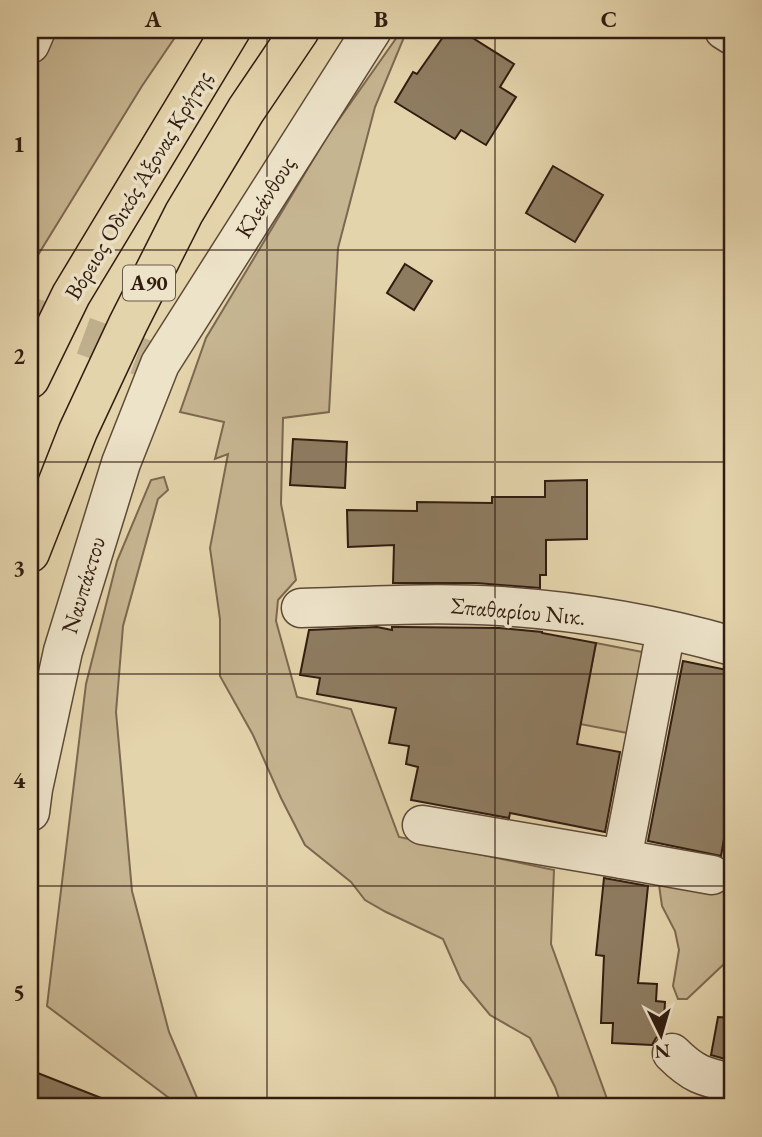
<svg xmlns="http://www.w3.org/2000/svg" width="762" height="1137" viewBox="0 0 762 1137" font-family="'EB Garamond',serif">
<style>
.green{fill:#c6b591;stroke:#7c6850;stroke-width:2}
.building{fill:#8e7c61;stroke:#311c10;stroke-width:2}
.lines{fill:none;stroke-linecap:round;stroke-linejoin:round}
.minor-tunnel{stroke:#c0af8d;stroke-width:38;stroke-dasharray:38 19;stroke-linecap:butt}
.minor-casing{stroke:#5e4a37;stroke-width:41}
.motorway-casing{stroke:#311c10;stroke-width:41}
.minor{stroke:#ede3c9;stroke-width:38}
.motorway{stroke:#e4d4ac;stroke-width:38}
.grid{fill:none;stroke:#311c10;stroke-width:2;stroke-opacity:0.55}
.labels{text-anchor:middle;stroke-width:7;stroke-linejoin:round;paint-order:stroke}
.shield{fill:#ede3c9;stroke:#695848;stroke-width:2}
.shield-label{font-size:21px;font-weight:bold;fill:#311c10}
.street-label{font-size:23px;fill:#311c10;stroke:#ede3c9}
.neatline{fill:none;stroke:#311c10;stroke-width:2.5}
.grid-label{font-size:23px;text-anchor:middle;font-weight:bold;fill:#311c10}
</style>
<rect width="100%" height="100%" fill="#e4d4ac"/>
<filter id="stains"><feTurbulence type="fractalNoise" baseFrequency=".00286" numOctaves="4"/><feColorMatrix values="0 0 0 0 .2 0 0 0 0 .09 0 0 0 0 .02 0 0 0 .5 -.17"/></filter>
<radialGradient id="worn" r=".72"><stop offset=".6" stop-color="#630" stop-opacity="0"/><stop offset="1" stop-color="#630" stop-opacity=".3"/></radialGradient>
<!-- green -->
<g class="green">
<path d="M 55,30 L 180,30 L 142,86 L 30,268 L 30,85 L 41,49 Z"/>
<path d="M 402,30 L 407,30 L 375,107 L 338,248 L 329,412 L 283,418 L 281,504 L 296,580 L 278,600 L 276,621 L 297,697 L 351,709 L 399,837 L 554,870 L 551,944 L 610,1107 L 562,1107 L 555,1087 L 530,1038 L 490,1015 L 461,980 L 443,939 L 386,912 L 365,900 L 351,882 L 305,845 L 281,798 L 253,735 L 220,676 L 220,619 L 210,548 L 228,454 L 215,459 L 224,422 L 180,412 L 206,338 L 328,135 Z"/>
<path d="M 164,477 L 168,490 L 158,499 L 123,626 L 116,712 L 132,891 L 169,1032 L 201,1107 L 181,1107 L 47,1006 L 86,684 L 117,561 L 151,480 Z"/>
<path d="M 596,643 L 653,654 L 638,735 L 580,724 Z"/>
<path d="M 658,878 L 718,884 L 732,879 L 732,962 L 724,964 L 687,999 L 678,999 L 673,986 L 679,950 L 675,931 L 662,906 Z"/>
</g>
<!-- building -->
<g class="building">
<path d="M 448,30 L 460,30 L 514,64 L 500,87 L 516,97 L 486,145 L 461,130 L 455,139 L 395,102 L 413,72 L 417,74 Z"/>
<path d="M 553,166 L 603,195 L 575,242 L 526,213 Z"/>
<path d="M 405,264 L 432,281 L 414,310 L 387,293 Z"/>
<path d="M 293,439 L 347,442 L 345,488 L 290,485 Z"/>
<path d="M 587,480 L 587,539 L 546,540 L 546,575 L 540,575 L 540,588 L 476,583 L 393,583 L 394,545 L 348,547 L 347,510 L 417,511 L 417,502 L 492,503 L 492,497 L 545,497 L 545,481 Z"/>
<path d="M 377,627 L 392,630 L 392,627 L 401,627 L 499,628 L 542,632 L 542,633 L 596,643 L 577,744 L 620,752 L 605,832 L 510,813 L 509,818 L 411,800 L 418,767 L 406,764 L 409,746 L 389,743 L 396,708 L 317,694 L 320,678 L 300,675 L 309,630 Z"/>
<path d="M 683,661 L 732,671 L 732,793 L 721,856 L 648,841 Z"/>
<path d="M 604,878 L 648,886 L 638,983 L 657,984 L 656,1001 L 665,1002 L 663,1034 L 656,1038 L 652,1045 L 612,1043 L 613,1023 L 601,1023 L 604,956 L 596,955 Z"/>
<path d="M 718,1017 L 732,1018 L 732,1061 L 711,1055 Z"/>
<path d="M 30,1070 L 119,1105 L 119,1107 L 30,1107 Z"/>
<path d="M 702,1098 L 732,1104 L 732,1107 L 700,1107 Z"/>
</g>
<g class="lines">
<!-- minor-tunnel -->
<path class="minor-tunnel" d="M 30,316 L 160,364"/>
<defs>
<g id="minor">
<path d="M 724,30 L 732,35"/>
<path d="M 30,44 L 36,30"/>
<path d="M 301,608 C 367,606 434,602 500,606 C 576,611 659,625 732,646"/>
<path d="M 30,812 L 33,789 L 63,651 L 121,463 L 160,364 L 372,30"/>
<path d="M 422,825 L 622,859 L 666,630"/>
<path d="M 622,859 L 712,875"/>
<path d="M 672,1053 C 693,1074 703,1077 732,1083"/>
</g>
<g id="motorway">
<path d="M 30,379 L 71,295 L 231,30"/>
<path d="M 30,553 L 78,431 L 128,324 L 184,213 L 246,110 L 300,30"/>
</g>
</defs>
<!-- minor casing -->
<use href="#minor" class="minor-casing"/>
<!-- motorway casing -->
<use href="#motorway" class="motorway-casing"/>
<!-- minor -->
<use href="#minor" class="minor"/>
<!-- motorway -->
<use href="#motorway" class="motorway"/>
</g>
<!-- grid -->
<path class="grid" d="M 267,30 L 267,1107M 495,30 L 495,1107M 30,250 L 732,250M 30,462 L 732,462M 30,674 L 732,674M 30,886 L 732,886"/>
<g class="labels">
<!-- shield labels -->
<rect class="shield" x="123" y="265.5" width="52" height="35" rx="5"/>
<g class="shield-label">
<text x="149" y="290">Α90</text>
</g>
<!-- street labels -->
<g class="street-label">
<text transform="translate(138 185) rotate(-59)" y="8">Βόρειος Οδικός Άξονας Κρήτης</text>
<text transform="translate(265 197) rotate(-58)" y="8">Κλεάνθους</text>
<text transform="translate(83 585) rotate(-73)" y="8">Ναυπάκτου</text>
<text transform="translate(518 611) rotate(5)" y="8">Σπαθαρίου Νικ.</text>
</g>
</g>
<!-- margin -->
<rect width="762" height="1137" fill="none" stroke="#e4d4ac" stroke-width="77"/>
<!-- north arrow -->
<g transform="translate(661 1035) rotate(175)" stroke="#ede3c9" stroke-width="5" paint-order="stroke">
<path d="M0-5L12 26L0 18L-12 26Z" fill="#311c10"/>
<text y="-10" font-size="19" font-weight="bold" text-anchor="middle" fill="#311c10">N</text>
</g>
<rect x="38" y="38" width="686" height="1060" class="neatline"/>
<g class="grid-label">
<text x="153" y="27">A</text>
<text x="381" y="27">B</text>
<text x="609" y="27">C</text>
<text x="19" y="152">1</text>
<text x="19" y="364">2</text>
<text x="19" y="576">3</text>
<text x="19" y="788">4</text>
<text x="19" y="1000">5</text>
</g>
<rect width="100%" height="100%" filter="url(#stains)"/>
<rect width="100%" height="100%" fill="url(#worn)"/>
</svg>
